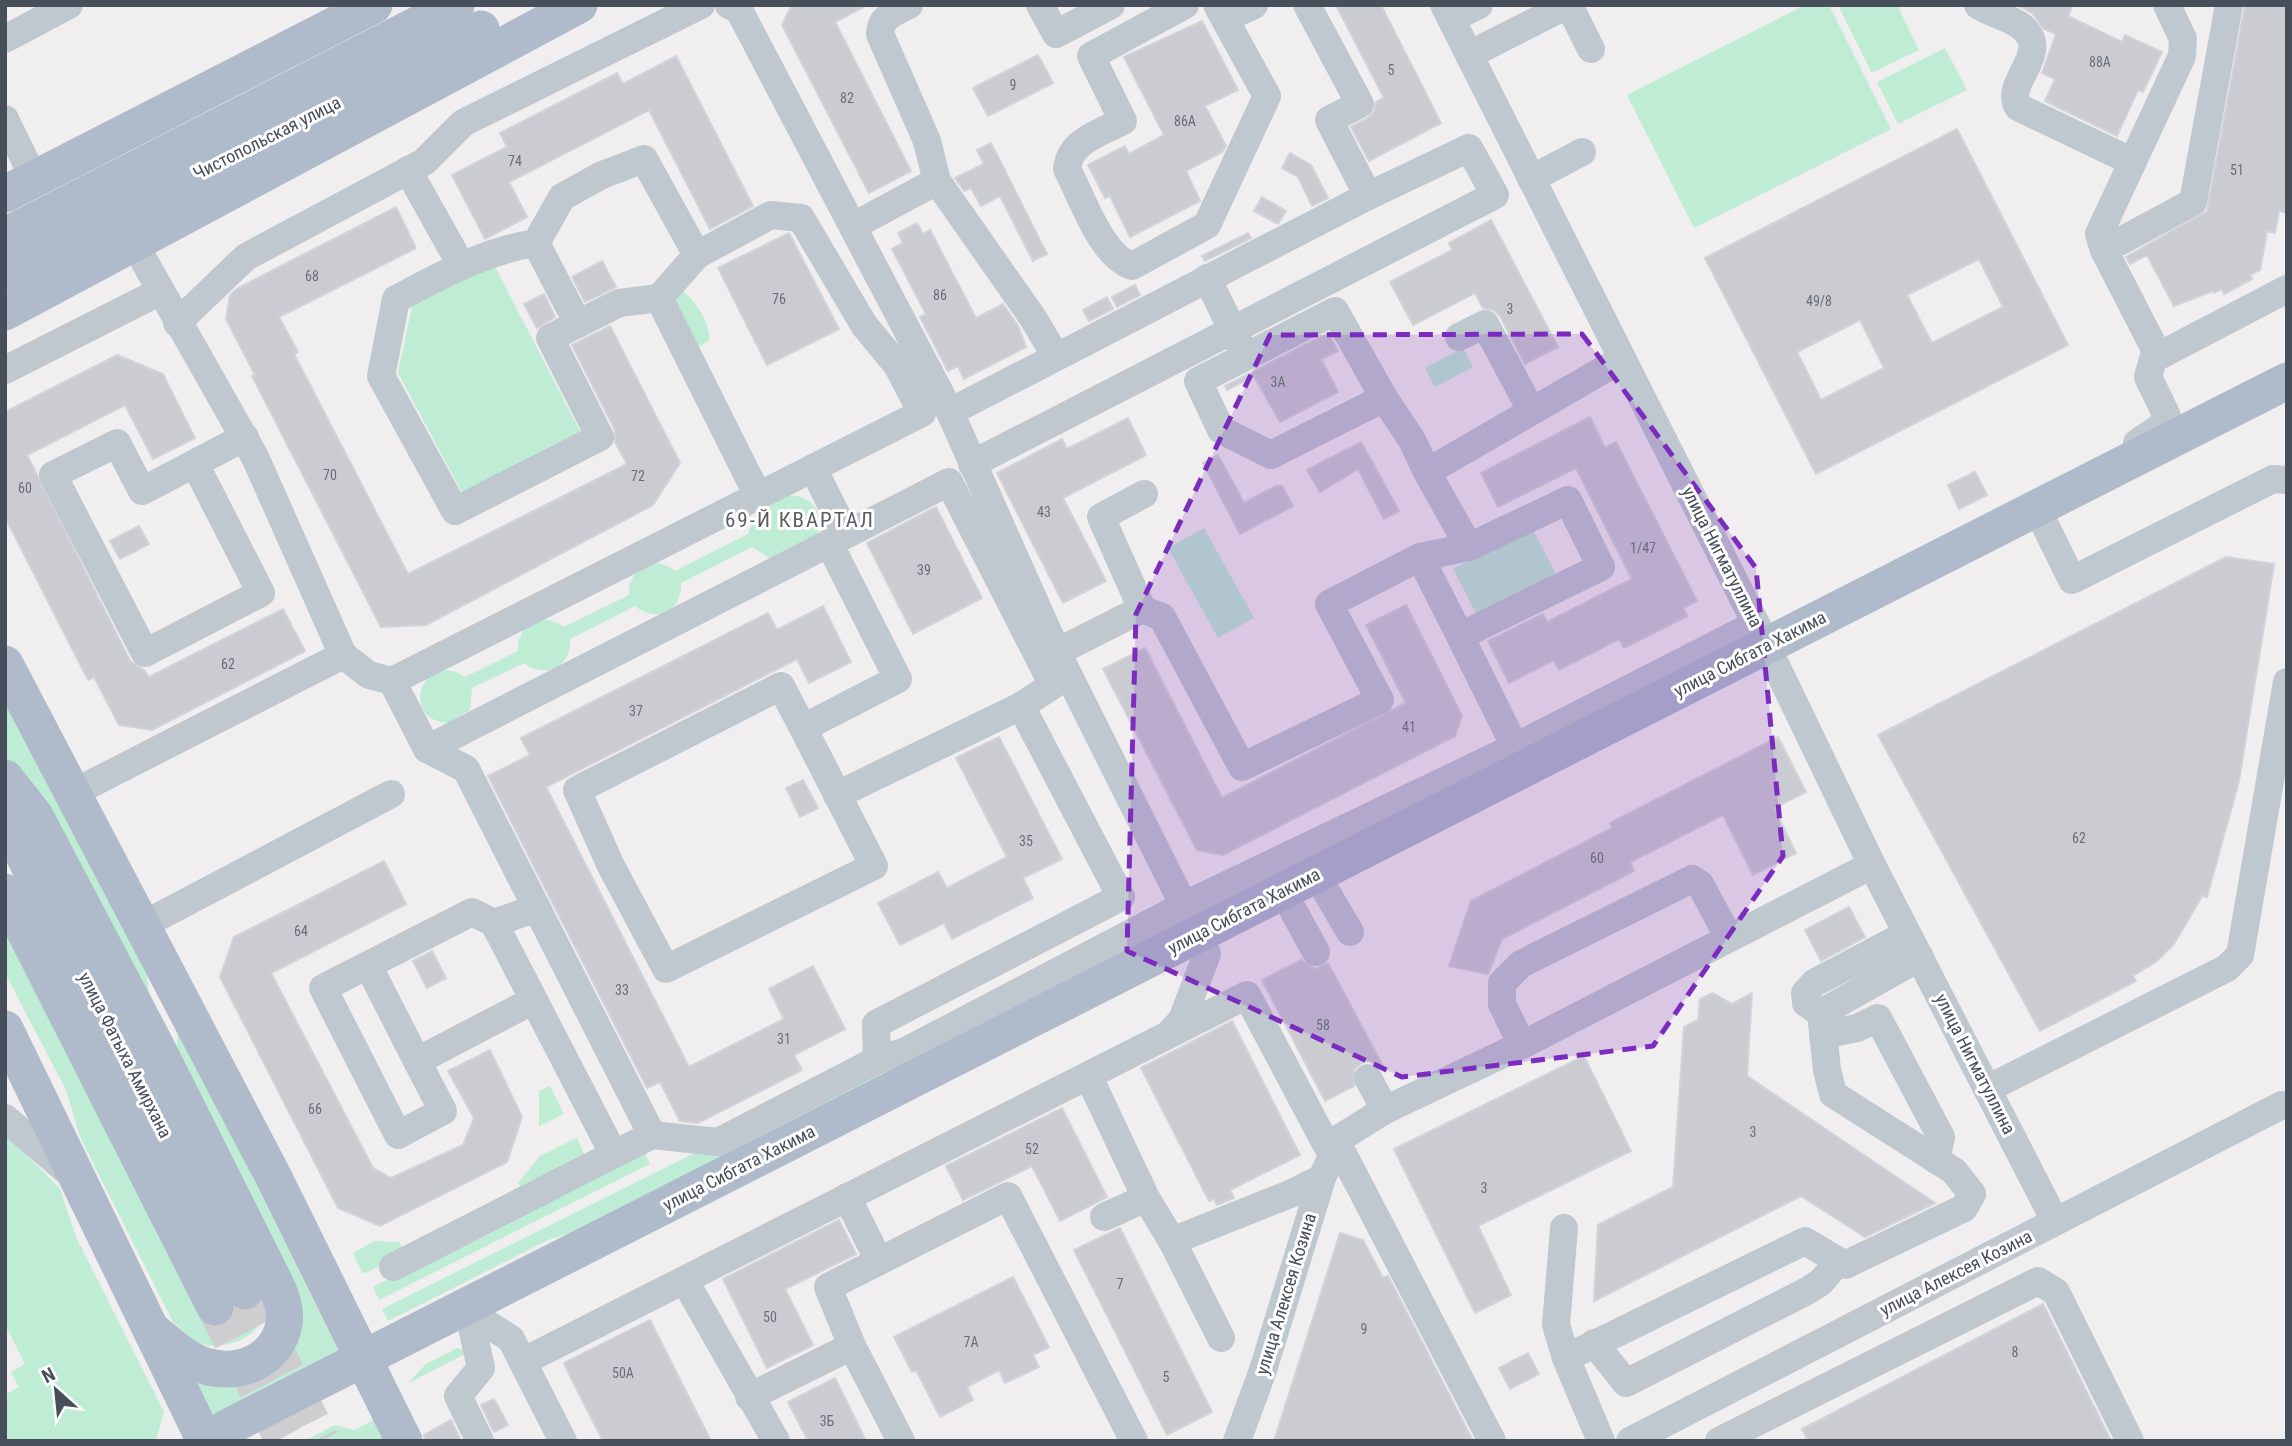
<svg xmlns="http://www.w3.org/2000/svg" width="2292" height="1446" viewBox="0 0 2292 1446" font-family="'Roboto Condensed',sans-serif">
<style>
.green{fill:#beecd4}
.building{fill:#cbccd2;stroke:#d2d3d9;stroke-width:2;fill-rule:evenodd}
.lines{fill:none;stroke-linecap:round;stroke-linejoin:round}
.major-tunnel{stroke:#ceced0;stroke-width:37;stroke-dasharray:37 18;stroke-linecap:butt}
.minor{stroke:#bfc7cf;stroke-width:28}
.major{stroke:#afbbcb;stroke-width:37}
.marked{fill:#7b2cbf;fill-opacity:0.2;stroke:#7b2cbf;stroke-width:5;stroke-dasharray:14 9;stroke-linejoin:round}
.labels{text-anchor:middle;stroke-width:6;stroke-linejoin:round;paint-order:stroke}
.number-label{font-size:14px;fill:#686e78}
.street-label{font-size:18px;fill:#474f5a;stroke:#fff}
.quarter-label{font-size:21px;letter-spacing:2px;fill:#5b5d62;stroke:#fff}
</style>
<rect width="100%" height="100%" fill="#f0eeee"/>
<!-- green -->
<g class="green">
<path d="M 1805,5 L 1829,5 L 1891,129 L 1694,228 L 1627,95 Z"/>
<path d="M 1838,5 L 1897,5 L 1919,50 L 1872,73 Z"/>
<path d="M 1945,48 L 1967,90 L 1898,124 L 1877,82 Z"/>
<path d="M 492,261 L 584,439 L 465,498 L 398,373 L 413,302 Z"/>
<path d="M 681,291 C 694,296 712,327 709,341 L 698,347 L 669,302 Z"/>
<path d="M 1463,348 L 1473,367 L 1435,387 L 1425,368 Z"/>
<path d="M 786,496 C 811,493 825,512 817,535 L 771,559 L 752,547 L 681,583 C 682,611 657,624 635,606 L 570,639 C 572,668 545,679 524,663 L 472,688 L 470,710 L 448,723 C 398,720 423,648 465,677 L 518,651 C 517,624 543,611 564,627 L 629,595 C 628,568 654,554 675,571 L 748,534 L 755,515 Z"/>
<path d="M 1204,528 L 1254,618 L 1218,638 L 1168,548 Z"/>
<path d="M 1532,528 L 1556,574 L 1477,615 L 1453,569 Z"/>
<path d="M 5,693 L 145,964 L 150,999 L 45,816 L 5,757 Z"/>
<path d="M 1179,923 L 606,1222 L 548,1240 L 388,1321 L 382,1309 L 867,1067 Z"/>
<path d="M 5,929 L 259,1284 C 262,1290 267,1298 267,1304 C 268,1336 219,1355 194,1341 C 187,1336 180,1328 173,1322 L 81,1139 L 66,1090 L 5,973 Z"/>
<path d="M 178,1027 L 338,1350 L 335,1360 L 221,1416 L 209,1412 L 191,1376 L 286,1344 L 177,1048 Z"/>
<path d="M 550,1086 L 564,1114 L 539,1126 L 539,1091 Z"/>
<path d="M 5,1133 L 60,1189 L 76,1237 L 164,1412 L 156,1441 L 5,1441 L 5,1395 L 19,1387 L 11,1372 L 25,1364 L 5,1325 Z"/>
<path d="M 577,1138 L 585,1157 L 523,1192 L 518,1183 L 540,1156 Z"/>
<path d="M 644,1151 L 650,1164 L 379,1300 L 373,1287 Z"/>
<path d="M 374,1241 L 399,1242 L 405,1254 L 366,1273 L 362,1272 L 353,1253 Z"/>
<path d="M 457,1348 L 469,1352 L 407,1384 L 426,1364 Z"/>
<path d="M 377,1419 L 388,1441 L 304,1441 L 335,1425 L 354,1430 Z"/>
</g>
<!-- building -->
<g class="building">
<path d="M 792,5 L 867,5 L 835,22 L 911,171 L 869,193 L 782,25 Z"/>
<path d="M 1336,5 L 1381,5 L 1441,123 L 1369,161 L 1351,127 L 1368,118 L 1374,112 L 1376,102 L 1384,98 Z"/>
<path d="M 2018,5 L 2073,5 L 2068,16 L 2122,42 L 2125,35 L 2162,52 L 2143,92 L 2138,90 L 2117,136 L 2045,101 L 2055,79 L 2042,73 L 2056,34 L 2044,29 L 2032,13 Z"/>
<path d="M 2245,5 L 2287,5 L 2287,196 L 2284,212 L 2279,211 L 2275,233 L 2267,231 L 2260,270 L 2250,275 L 2252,279 L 2224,294 L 2222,289 L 2214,293 L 2213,291 L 2174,306 L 2147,255 L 2130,264 L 2126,257 L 2207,211 Z"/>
<path d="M 1202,21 L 1238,90 L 1205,106 L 1226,146 L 1222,152 L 1186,171 L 1200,201 L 1130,237 L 1110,196 L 1105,198 L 1088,165 L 1125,146 L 1129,154 L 1164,135 L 1124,57 Z"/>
<path d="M 1038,55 L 1053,83 L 988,116 L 973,88 Z"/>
<path d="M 676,56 L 753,206 L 710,229 L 649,110 L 509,182 L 527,217 L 485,239 L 452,175 L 507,147 L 500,133 L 617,73 L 623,84 Z"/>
<path d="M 1957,129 L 2068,345 L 1816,474 L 1705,258 ZM 1979,259 L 2003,307 L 1932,343 L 1907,295 ZM 1860,320 L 1884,368 L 1821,400 L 1797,352 Z"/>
<path d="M 991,143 L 1047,254 L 1033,261 L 1000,196 L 981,206 L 971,188 L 964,191 L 955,178 L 984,164 L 977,150 Z"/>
<path d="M 1290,153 L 1311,165 L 1328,198 L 1312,206 L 1298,177 L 1282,168 Z"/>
<path d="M 1262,197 L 1286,211 L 1278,224 L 1254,211 Z"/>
<path d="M 396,207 L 416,248 L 279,317 L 298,352 L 294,354 L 408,574 L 627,464 L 615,442 L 615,430 L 572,345 L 610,326 L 680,463 L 653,505 L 426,625 L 381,627 L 252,376 L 255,375 L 226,319 L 230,295 L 238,288 Z"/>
<path d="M 1491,220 L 1558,347 L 1525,364 L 1500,316 L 1493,310 L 1483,308 L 1475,293 L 1413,325 L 1390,282 L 1452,250 L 1449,243 Z"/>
<path d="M 917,223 L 923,234 L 930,230 L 976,318 L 1003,304 L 1018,326 L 1026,347 L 964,379 L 958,366 L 948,371 L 920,317 L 926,314 L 892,249 L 903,243 L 898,233 Z"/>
<path d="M 789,233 L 839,329 L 767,365 L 718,268 Z"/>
<path d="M 1248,233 L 1251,238 L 1205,261 L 1202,256 Z"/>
<path d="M 602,261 L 616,287 L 585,302 L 572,277 Z"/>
<path d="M 1135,285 L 1140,295 L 1117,307 L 1112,297 Z"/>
<path d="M 544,294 L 555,317 L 537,328 L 524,304 Z"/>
<path d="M 1107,297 L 1113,309 L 1089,321 L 1083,310 Z"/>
<path d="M 1328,333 L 1338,351 L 1321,359 L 1338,392 L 1280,422 L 1254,376 L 1227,390 L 1225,386 Z"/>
<path d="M 117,355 L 163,374 L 195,438 L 153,459 L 125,405 L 27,455 L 130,661 L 144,670 L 149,677 L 283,609 L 305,651 L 152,730 L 119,725 L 94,677 L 88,680 L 5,517 L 5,412 Z"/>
<path d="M 1590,417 L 1605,448 L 1616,442 L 1697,601 L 1683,608 L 1687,616 L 1624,648 L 1619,639 L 1559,670 L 1554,660 L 1509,683 L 1488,641 L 1543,614 L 1547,622 L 1632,579 L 1576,468 L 1498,507 L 1481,473 Z"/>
<path d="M 1128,418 L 1146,455 L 1063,498 L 1106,581 L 1063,603 L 997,473 L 1062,439 L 1067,449 Z"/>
<path d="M 1361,442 L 1399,511 L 1384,519 L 1358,469 L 1320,492 L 1307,470 Z"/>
<path d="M 1218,455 L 1244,503 L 1276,486 L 1282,486 L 1293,506 L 1240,534 L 1203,463 Z"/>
<path d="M 1975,472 L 1987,495 L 1959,509 L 1948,485 Z"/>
<path d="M 936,507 L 982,598 L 913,634 L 867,543 Z"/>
<path d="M 139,526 L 149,544 L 120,559 L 110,541 Z"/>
<path d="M 2226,557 L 2274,564 L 2239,781 L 2207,897 L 2202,896 L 2174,944 L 2157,961 L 2133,976 L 2136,981 L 2040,1031 L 1878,735 Z"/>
<path d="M 1406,605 L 1462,716 L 1455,736 L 1223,855 L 1197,850 L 1103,669 L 1145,648 L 1222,798 L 1406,703 L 1366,625 Z"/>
<path d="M 823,606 L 851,662 L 809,683 L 797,659 L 546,787 L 689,1067 L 784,1019 L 769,989 L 813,966 L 845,1029 L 794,1055 L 802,1070 L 698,1123 L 680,1121 L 660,1082 L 647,1088 L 488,776 L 530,755 L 521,738 L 768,613 L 777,630 Z"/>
<path d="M 999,737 L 1062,859 L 1023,878 L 1033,898 L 952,939 L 944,923 L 900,945 L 878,903 L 938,872 L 947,888 L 1007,857 L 956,758 Z"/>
<path d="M 1778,737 L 1806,792 L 1774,808 L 1796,853 L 1753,875 L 1723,815 L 1630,862 L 1634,871 L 1502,939 L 1488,974 L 1449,966 L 1471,901 L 1612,828 L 1610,823 Z"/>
<path d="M 803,780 L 818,808 L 800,817 L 786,788 Z"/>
<path d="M 384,861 L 406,904 L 271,973 L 373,1168 L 391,1178 L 463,1145 L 474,1118 L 448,1071 L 490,1050 L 522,1117 L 507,1162 L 380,1226 L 338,1208 L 220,977 L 234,937 Z"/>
<path d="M 1849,907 L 1865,937 L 1821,961 L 1805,930 Z"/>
<path d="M 432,951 L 446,978 L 427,988 L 413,961 Z"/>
<path d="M 1301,960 L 1315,969 L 1328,963 L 1385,1070 L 1369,1061 L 1361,1063 L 1354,1070 L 1354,1086 L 1325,1101 L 1262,980 Z"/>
<path d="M 1713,993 L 1732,1004 L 1752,993 L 1747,1076 L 1935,1203 L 1865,1237 L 1801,1196 L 1594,1301 L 1598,1225 L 1673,1187 L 1684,1027 L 1698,1020 L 1700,999 Z"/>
<path d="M 1232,1021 L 1300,1155 L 1230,1190 L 1234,1198 L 1217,1205 L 1214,1199 L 1209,1201 L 1141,1068 Z"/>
<path d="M 1584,1056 L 1631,1151 L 1478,1226 L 1511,1295 L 1475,1313 L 1394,1149 Z"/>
<path d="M 1062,1108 L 1107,1197 L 1060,1221 L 1032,1166 L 963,1200 L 946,1166 Z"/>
<path d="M 839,1220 L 856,1254 L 785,1289 L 813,1345 L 767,1368 L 723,1279 Z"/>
<path d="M 1120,1228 L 1212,1412 L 1167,1435 L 1074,1250 Z"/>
<path d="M 1340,1233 L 1363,1240 L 1383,1278 L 1388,1276 L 1473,1441 L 1274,1441 Z"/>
<path d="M 1013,1277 L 1049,1347 L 1033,1355 L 1039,1367 L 1005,1383 L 999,1370 L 967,1387 L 973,1400 L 940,1417 L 916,1370 L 912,1372 L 894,1337 Z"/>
<path d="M 2043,1304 L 2111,1441 L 1808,1441 L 1802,1429 Z"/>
<path d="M 650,1320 L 711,1441 L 603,1441 L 573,1382 L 564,1363 Z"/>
<path d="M 1528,1353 L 1539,1374 L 1510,1389 L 1499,1368 Z"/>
<path d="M 835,1378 L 866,1441 L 808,1441 L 788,1402 Z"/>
<path d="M 494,1399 L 508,1425 L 494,1432 L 481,1405 Z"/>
<path d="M 451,1420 L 461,1441 L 425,1441 L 424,1435 Z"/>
</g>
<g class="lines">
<!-- major-tunnel -->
<g class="major-tunnel">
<path d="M 245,1291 L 321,1441"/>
<path d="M 215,1307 L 284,1441"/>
</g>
<!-- minor -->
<g class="minor">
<path d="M 729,5 L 739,10 L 950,412 L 1057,652 L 1192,922"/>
<path d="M 909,5 C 895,12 880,17 880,34 L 927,141 L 937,181 L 1033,318 L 1055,355"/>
<path d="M 1040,5 L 1056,34 L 1111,5"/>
<path d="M 1185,5 L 1091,56 L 1123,121 C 1101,133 1070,140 1067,169 C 1082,197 1101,256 1132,266 L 1207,225 L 1267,96 L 1217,5"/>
<path d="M 1307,5 L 1360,104 L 1329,120 L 1368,196"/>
<path d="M 1444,5 L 1756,624 L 1872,865 L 2055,1221"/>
<path d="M 1569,5 L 1591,49"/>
<path d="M 1978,5 C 1991,14 2009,17 2022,27 C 2053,53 2003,82 2018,107 L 2133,162"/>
<path d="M 1226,18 L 1254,5"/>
<path d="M 1451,19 L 1479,5"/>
<path d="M 5,39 L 69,5"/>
<path d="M 1469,55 L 1567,5"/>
<path d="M 5,119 L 34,179"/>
<path d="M 644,159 L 697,255 L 659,298 L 619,303 L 550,338 L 600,437 L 455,511 L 381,376 L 396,299 C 442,275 484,251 536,243 L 562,197 L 602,175 Z"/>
<path d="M 408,170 L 461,265"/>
<path d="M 1531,179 L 1582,152"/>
<path d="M 855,225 L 937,181"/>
<path d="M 134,243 L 255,457 L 343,655 L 369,675 L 392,681 L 427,749 L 466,769 L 652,1135"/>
<path d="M 536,243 L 578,324"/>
<path d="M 2104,250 L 2099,234 L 2182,56 L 2183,39 L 2167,5"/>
<path d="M 1207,278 L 1241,347"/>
<path d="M 659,298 L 758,496"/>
<path d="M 177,323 L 246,257 L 424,162 L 463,123 L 701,5"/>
<path d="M 1459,337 L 1485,324 L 1531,410"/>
<path d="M 2158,355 L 2104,250 L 2193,202 L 2229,5"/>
<path d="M 5,370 L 161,291"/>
<path d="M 1384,398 L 1271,455 L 1221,430 L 1198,381 L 1335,311 L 1384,398 L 1412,440 L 1427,472"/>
<path d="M 950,412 L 1368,196 L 1469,148 L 1495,195 L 972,464"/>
<path d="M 2137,443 L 2166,423 L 2167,416 L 2148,377 L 2153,359 L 2287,289"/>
<path d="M 195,464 L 261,593 L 145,653 L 53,475 L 117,443 L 142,491 L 245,437"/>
<path d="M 813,468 L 846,534"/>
<path d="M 2045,525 L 2072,580 L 2273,479 L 2287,480"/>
<path d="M 1420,557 L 1469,547"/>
<path d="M 1142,609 L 1101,517 L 1144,494"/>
<path d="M 1460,636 L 1515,747"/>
<path d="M 1057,652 L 1142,609 L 1162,617 L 1242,767 L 1380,700 L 1329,604 L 1420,557 L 1460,636 L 1601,567 L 1568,500 L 1469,547 L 1427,472 L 1622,359"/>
<path d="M 392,681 L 922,413 L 897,365 L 864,325 L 801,218 L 771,215 L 697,255"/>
<path d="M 803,728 L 874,866 L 666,969 L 611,866 L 577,790 L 781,686 L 803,728 L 898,679 L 829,543"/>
<path d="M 427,749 L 949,482 L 1053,685 L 1021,706 L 837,795"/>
<path d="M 73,793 L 343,655"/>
<path d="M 1327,893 L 1350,932"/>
<path d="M 537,908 L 494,923 L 613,1153"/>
<path d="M 1293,910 L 1316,952"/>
<path d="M 494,923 L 472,912 L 323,988 L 398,1135 L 443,1111 L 417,1061 L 532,1001"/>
<path d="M 143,925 L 391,794"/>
<path d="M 1907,934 L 1814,983 L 1805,993 L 1806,1003 L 1821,1013 L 1920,957"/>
<path d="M 368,965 L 417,1061"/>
<path d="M 1172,1033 L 1247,995 L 1327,1146 L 1343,1154 L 1492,1441"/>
<path d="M 1823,1035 L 1857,1028 L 1878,1018 L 1941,1137 L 1936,1160"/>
<path d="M 1522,1045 L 1502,1004 L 1502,983 L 1521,964 L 1692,879 L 1700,884 L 1729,938"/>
<path d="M 877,1060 L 876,1024 L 1121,897 L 1021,706"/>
<path d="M 1089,1077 L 1146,1198 L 1172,1241 L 1221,1338"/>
<path d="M 1368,1078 L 1385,1110"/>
<path d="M 1987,1089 L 2227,968 L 2240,955 L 2287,682"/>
<path d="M 5,1118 L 72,1175"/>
<path d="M 847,1197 L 879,1261"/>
<path d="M 1104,1217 L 1146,1198"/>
<path d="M 1564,1228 L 1556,1325 L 1566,1358 L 1601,1441"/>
<path d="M 1172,1241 L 1290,1194 L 1322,1178"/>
<path d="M 393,1267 L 652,1135 L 718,1142 L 877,1060 L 906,1051 L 1183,906 L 1515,747 L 1756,624"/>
<path d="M 685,1281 L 776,1441"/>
<path d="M 483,1321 L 511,1339 L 563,1441"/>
<path d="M 472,1327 L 481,1368 L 458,1396 L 480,1441"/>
<path d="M 1594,1343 L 1626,1383 L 1807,1291 L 1821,1282 L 1839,1261"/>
<path d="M 1566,1358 L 1805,1241 L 1845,1265 L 1964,1208 L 1972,1194 L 1954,1171 L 1833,1094 L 1827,1070 L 1821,1013"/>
<path d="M 524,1361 L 1168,1035 L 1182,1020 L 1207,954"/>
<path d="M 749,1397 L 852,1346"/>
<path d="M 901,1441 L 852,1346 L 828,1287 L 1008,1196 L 1134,1441"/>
<path d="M 1237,1441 L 1263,1370 L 1322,1178 L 1340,1138 L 1385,1110 L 1522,1045 L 1872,865"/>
<path d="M 1630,1441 L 2282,1105"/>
<path d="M 1719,1441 L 2038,1281 L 2056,1292 L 2130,1441"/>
</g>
<!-- major -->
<g class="major">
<path d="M 5,194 L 374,5"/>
<path d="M 5,236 L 456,5"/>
<path d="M 5,271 L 481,29"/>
<path d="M 5,312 L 579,5"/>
<path d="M 5,664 L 273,1176 L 404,1441"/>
<path d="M 5,778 L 35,816 L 157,1048 L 272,1277 C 279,1291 287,1308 284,1324 C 277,1361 239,1376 205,1366 C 185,1360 168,1343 152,1330"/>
<path d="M 5,818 L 245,1291"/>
<path d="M 5,892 L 215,1307"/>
<path d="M 5,1029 L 205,1441"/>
<path d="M 201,1441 L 2287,381"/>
</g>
</g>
<!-- marked area -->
<path class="marked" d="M 1582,334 L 1756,568 L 1783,856 L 1653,1046 L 1402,1077 L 1127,951 L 1136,614 L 1270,335 Z"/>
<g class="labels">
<!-- number labels -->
<g class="number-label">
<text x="2100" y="67">88А</text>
<text x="1391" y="75">5</text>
<text x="1013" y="90">9</text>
<text x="847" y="103">82</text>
<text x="1185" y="126">86А</text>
<text x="515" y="166">74</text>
<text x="2237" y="175">51</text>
<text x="312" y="281">68</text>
<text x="940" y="300">86</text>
<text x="779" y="304">76</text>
<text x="1819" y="306">49/8</text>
<text x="1510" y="314">3</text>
<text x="1278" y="387">3А</text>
<text x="330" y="480">70</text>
<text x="638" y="481">72</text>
<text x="25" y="493">60</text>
<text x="1044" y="517">43</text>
<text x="1643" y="553">1/47</text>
<text x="924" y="575">39</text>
<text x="228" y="669">62</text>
<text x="636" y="716">37</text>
<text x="1409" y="732">41</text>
<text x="2079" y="843">62</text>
<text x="1026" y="846">35</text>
<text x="1597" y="863">60</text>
<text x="301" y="936">64</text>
<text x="622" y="995">33</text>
<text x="1323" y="1030">58</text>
<text x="784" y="1044">31</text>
<text x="315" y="1114">66</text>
<text x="1753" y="1137">3</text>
<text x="1032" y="1154">52</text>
<text x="1484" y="1193">3</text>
<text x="1120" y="1289">7</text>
<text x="770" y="1322">50</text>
<text x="1364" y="1334">9</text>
<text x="971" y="1347">7А</text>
<text x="2015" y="1357">8</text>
<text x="623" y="1378">50А</text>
<text x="1166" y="1382">5</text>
<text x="827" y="1426">3Б</text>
</g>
<!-- street labels -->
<g class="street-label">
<text transform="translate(267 138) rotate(-27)" y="6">Чистопольская улица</text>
<text transform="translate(1722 557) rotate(63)" y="6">улица Нигматуллина</text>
<text transform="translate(1750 654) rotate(-27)" y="6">улица Сибгата Хакима</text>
<text transform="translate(1244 911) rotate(-27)" y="6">улица Сибгата Хакима</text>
<text transform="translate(125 1055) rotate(63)" y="6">улица Фатыха Амирхана</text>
<text transform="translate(1975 1064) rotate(63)" y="6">улица Нигматуллина</text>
<text transform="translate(739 1168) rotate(-27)" y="6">улица Сибгата Хакима</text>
<text transform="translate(1956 1273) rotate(-27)" y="6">улица Алексея Козина</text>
<text transform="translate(1286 1294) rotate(-73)" y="6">улица Алексея Козина</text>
</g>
<!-- quarter labels -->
<g class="quarter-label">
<text x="800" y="527">69-Й КВАРТАЛ</text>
</g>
</g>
<!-- border -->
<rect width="2292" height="1446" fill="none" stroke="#474f5a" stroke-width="14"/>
<!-- north arrow -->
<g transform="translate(56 1390) rotate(333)" stroke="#ffffff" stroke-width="5" paint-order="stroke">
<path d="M0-5L12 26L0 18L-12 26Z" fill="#474f5a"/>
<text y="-10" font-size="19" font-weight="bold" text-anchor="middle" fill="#474f5a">N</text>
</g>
</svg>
